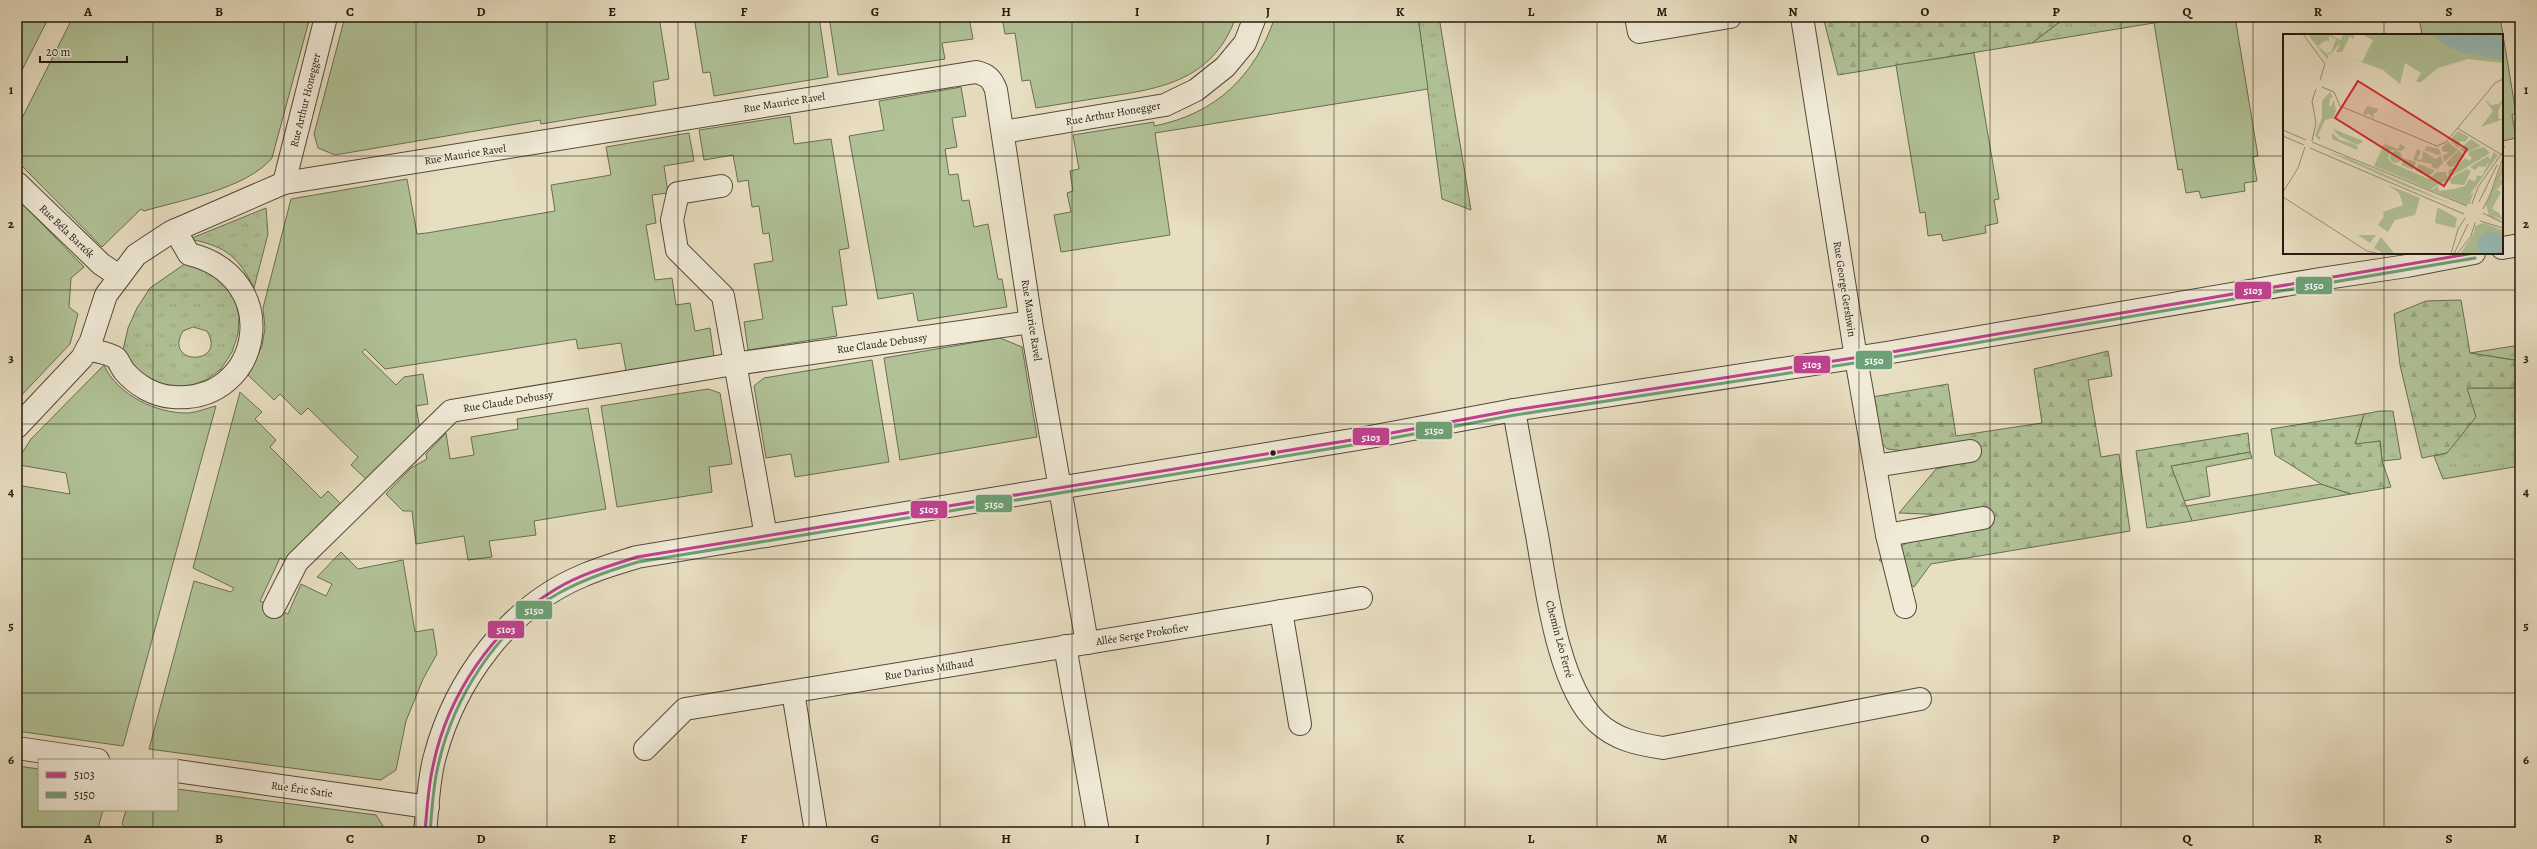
<svg xmlns="http://www.w3.org/2000/svg" width="2537" height="849" viewBox="0 0 2537 849" font-family="Alegreya,serif">
<style>
.grass{fill:url(#grass-tufts);stroke:#6a6e53;fill-rule:evenodd}
.forest{fill:url(#forest-firs);stroke:#6a6e53}
.green{fill:#b1c297;stroke:#6a6e53}
.lines{fill:none;stroke-linecap:round;stroke-linejoin:round}
.minor-casing{stroke:#544b3c;stroke-width:24}
.minor{stroke:#f0ead7;stroke-width:22}
.bus-1-casing{stroke:#f0ead7;stroke-width:6}
.bus-2-casing{stroke:#f0ead7;stroke-width:6}
.bus-1{stroke:#c04191;stroke-width:3}
.bus-2{stroke:#6ea177;stroke-width:3}
.grid{fill:none;stroke:#221a0f;stroke-width:1;stroke-opacity:0.55}
.bus-dot{fill:#221a0f;stroke:#f0ead7;stroke-width:1.5}
.labels{text-anchor:middle;stroke-width:3;stroke-linejoin:round;paint-order:stroke}
.street-label{font-size:11px;fill:#221a0f;stroke:#f0ead7}
.inset-road{fill:none;stroke:#99907a;stroke-width:1}
.view{fill:#d62828;fill-opacity:0.15;stroke:#d62828;stroke-width:2}
.inset-edge{fill:none;stroke:#221a0f;stroke-width:2}
.line-badge{stroke:#f0ead7;stroke-width:1.5}
.badge-label{font-size:11px;text-anchor:middle;font-weight:bold;fill:#fff}
.neatline{fill:none;stroke:#221a0f;stroke-width:1.5}
.grid-label{font-size:13px;text-anchor:middle;font-weight:bold;fill:#221a0f}
</style>
<defs>
<pattern id="grass-tufts" width="24" height="20" patternUnits="userSpaceOnUse"><rect width="24" height="20" fill="#b1c297"/><path d="M3 7l-1-3M5 7V3M7 7l1-3M15 17l-1-3M17 17v-4M19 17l1-3" fill="none" stroke="#98a681"/></pattern>
<pattern id="forest-firs" width="22" height="20" patternUnits="userSpaceOnUse"><rect width="22" height="20" fill="#b1c297"/><path d="M5 1l3.5 6h-7zM16 11l3.5 6h-7z" fill="#98a681"/></pattern>
</defs>
<rect width="100%" height="100%" fill="#e8dec1"/>
<filter id="stains"><feTurbulence type="fractalNoise" baseFrequency=".005" numOctaves="4"/><feColorMatrix values="0 0 0 0 .2 0 0 0 0 .09 0 0 0 0 .02 0 0 0 .5 -.17"/></filter>
<radialGradient id="worn" r=".72"><stop offset=".6" stop-color="#630" stop-opacity="0"/><stop offset="1" stop-color="#630" stop-opacity=".3"/></radialGradient>
<!-- grass -->
<g class="grass">
<path d="M 1418,17 L 1439,17 L 1471,210 L 1442,199 Z"/>
<path d="M 2066,17 L 2190,17 L 2032,43 Z"/>
<path d="M 266,208 L 268,234 L 254,288 C 239,258 227,247 194,240 L 192,238 Z"/>
<path d="M 186,263 L 207,269 L 234,296 L 239,316 L 238,334 L 232,352 L 221,369 L 206,380 L 191,385 L 167,388 L 128,368 L 123,350 L 128,328 L 137,308 L 150,288 ZM 193,327 L 207,331 C 228,366 162,366 183,331 Z"/>
<path d="M 2520,345 L 2520,361 L 2470,353 Z"/>
<path d="M 2466,388 L 2520,388 L 2520,466 L 2443,479 L 2434,456 L 2447,453 Z"/>
<path d="M 2380,411 L 2393,411 L 2401,459 L 2382,461 L 2380,441 L 2355,445 L 2364,414 Z"/>
<path d="M 2250,452 L 2252,458 L 2206,467 L 2210,496 L 2184,501 L 2171,466 Z"/>
<path d="M 2321,484 L 2351,494 L 2192,521 L 2186,506 Z"/>
</g>
<!-- forest -->
<g class="forest">
<path d="M 1823,17 L 2066,17 L 2032,43 L 1838,75 Z"/>
<path d="M 2461,300 L 2470,353 L 2520,361 L 2520,388 L 2467,388 L 2476,417 L 2447,453 L 2422,458 L 2400,365 L 2394,314 L 2426,301 Z"/>
<path d="M 2108,351 L 2112,376 L 2088,380 L 2101,457 L 2119,454 L 2130,531 L 1931,564 L 1914,587 L 1879,560 L 1952,515 L 1899,513 L 1936,469 L 1978,459 L 1887,449 L 1876,437 L 1872,397 L 1948,384 L 1956,436 L 2042,423 L 2034,369 Z"/>
<path d="M 2364,414 L 2355,444 L 2380,441 L 2382,461 L 2391,487 L 2351,494 L 2321,484 L 2275,455 L 2271,429 Z"/>
<path d="M 2248,433 L 2250,452 L 2171,466 L 2192,521 L 2147,528 L 2136,451 Z"/>
</g>
<!-- green -->
<g class="green">
<path d="M 17,17 L 49,17 L 17,80 Z"/>
<path d="M 73,17 L 310,17 L 272,158 C 246,189 181,200 144,211 L 141,209 L 102,247 L 17,161 L 17,128 Z"/>
<path d="M 345,17 L 659,17 L 669,79 L 653,82 L 656,105 L 541,124 L 540,120 L 335,155 L 318,148 L 314,134 Z"/>
<path d="M 694,17 L 819,17 L 828,77 L 714,96 L 710,72 L 703,73 Z"/>
<path d="M 829,17 L 969,17 L 973,39 L 942,43 L 945,59 L 838,75 Z"/>
<path d="M 1002,17 L 1236,17 C 1214,77 1167,88 1111,96 C 1086,100 1061,104 1036,108 L 1030,80 L 1022,81 L 1015,33 L 1005,34 Z"/>
<path d="M 1275,17 L 1418,17 L 1428,89 L 1155,133 L 1170,235 L 1061,252 L 1054,215 L 1071,212 L 1067,193 L 1073,191 L 1070,171 L 1079,169 L 1073,135 L 1154,122 L 1154,126 C 1216,114 1255,76 1275,17 Z"/>
<path d="M 2190,17 L 2235,17 L 2258,156 L 2253,157 L 2257,181 L 2244,183 L 2245,191 L 2201,198 L 2199,191 L 2186,193 L 2182,169 L 2178,170 L 2154,23 Z"/>
<path d="M 2419,17 L 2500,17 L 2516,113 L 2512,115 L 2516,138 L 2503,141 L 2504,148 L 2502,148 L 2502,35 L 2422,35 Z"/>
<path d="M 1974,53 L 1999,199 L 1994,200 L 1998,223 L 1985,226 L 1986,233 L 1943,241 L 1941,234 L 1928,236 L 1925,212 L 1920,213 L 1896,65 Z"/>
<path d="M 961,87 L 966,116 L 952,118 L 957,147 L 945,149 L 949,175 L 958,174 L 962,201 L 969,200 L 974,227 L 988,224 L 998,279 L 1002,279 L 1007,307 L 918,321 L 913,293 L 878,299 L 849,136 L 884,130 L 879,101 Z"/>
<path d="M 790,116 L 794,144 L 831,139 L 849,248 L 839,250 L 847,305 L 832,307 L 837,336 L 748,350 L 744,322 L 763,319 L 754,264 L 773,261 L 769,233 L 763,234 L 759,206 L 752,207 L 748,180 L 738,182 L 733,155 L 704,160 L 699,130 Z"/>
<path d="M 689,133 L 694,161 L 664,166 L 668,193 L 652,195 L 656,223 L 646,225 L 655,280 L 672,278 L 676,305 L 690,303 L 695,331 L 710,328 L 714,356 L 626,371 L 621,343 L 578,349 L 576,339 L 385,369 L 365,349 L 362,352 L 396,385 L 404,377 L 423,374 L 428,404 L 416,406 L 420,430 L 369,482 L 351,465 L 358,457 L 308,408 L 301,415 L 280,394 L 274,400 L 248,375 L 262,346 L 265,328 L 263,308 L 291,199 L 407,179 L 417,234 L 427,233 L 555,211 L 551,185 L 611,175 L 606,147 Z"/>
<path d="M 17,198 L 84,267 L 71,278 L 69,307 L 78,314 L 70,344 L 17,400 Z"/>
<path d="M 1000,338 L 1022,347 L 1037,437 L 900,460 L 884,358 Z"/>
<path d="M 872,360 L 889,462 L 795,477 L 791,454 L 766,458 L 754,386 L 764,378 Z"/>
<path d="M 104,365 C 117,395 157,414 189,413 C 198,412 207,408 216,406 L 123,746 L 17,731 L 17,485 L 70,494 L 66,473 L 19,465 L 22,453 L 31,439 Z"/>
<path d="M 708,389 L 720,393 L 732,464 L 709,467 L 712,492 L 617,507 L 601,406 Z"/>
<path d="M 240,392 L 262,412 L 255,419 L 276,440 L 270,447 L 321,498 L 328,491 L 345,508 L 291,563 L 280,558 L 260,601 L 288,614 L 301,584 L 326,596 L 332,584 L 317,577 L 341,552 L 358,569 L 403,560 L 415,632 L 433,629 L 437,654 L 423,679 L 406,721 L 396,770 L 381,780 L 149,749 L 194,581 L 231,592 L 234,588 L 193,568 Z"/>
<path d="M 588,408 L 606,509 L 534,521 L 536,535 L 489,541 L 492,557 L 468,560 L 464,536 L 416,544 L 412,511 L 403,511 L 386,494 L 411,468 L 427,459 L 426,454 L 446,433 L 450,459 L 474,455 L 471,437 L 518,429 L 517,419 Z"/>
<path d="M 17,766 L 39,769 L 39,810 L 103,810 L 97,832 L 17,832 Z"/>
<path d="M 177,789 L 376,815 L 387,832 L 130,832 L 122,824 L 126,810 L 177,810 Z"/>
</g>
<g class="lines">
<defs>
<g id="minor">
<path d="M 1636,17 L 1639,32 L 1730,17"/>
<path d="M 1802,17 L 1856,358 L 1887,535 L 1905,607"/>
<path d="M 1003,132 L 1165,105 L 1196,90 L 1225,67 L 1245,43 L 1255,17"/>
<path d="M 17,183 L 101,264 L 119,276"/>
<path d="M 284,183 L 326,17"/>
<path d="M 721,186 L 678,193 L 672,220 L 677,250 L 723,296 L 766,536"/>
<path d="M 2502,248 L 2520,245"/>
<path d="M 87,349 C 95,351 110,353 116,358 C 119,361 121,367 124,371 C 136,385 154,396 173,397 C 263,404 285,277 189,254 L 175,230"/>
<path d="M 1514,410 C 1521,451 1529,493 1537,535 C 1546,586 1558,686 1597,722 C 1616,740 1638,744 1663,748 L 1920,699"/>
<path d="M 17,427 L 82,358 L 91,341 L 106,295 L 136,255 L 171,232 L 284,183 L 976,72 C 988,75 992,79 996,90 L 1031,322 L 1087,643 L 1361,598"/>
<path d="M 1875,466 L 1970,451"/>
<path d="M 1887,535 L 1983,518"/>
<path d="M 274,607 L 297,562 L 451,411 L 734,364 L 1031,322"/>
<path d="M 1281,611 L 1300,724"/>
<path d="M 1065,646 L 1098,832"/>
<path d="M 793,692 L 816,832"/>
<path d="M 17,748 L 98,760"/>
<path d="M 645,749 L 685,709 L 1087,643"/>
<path d="M 177,771 L 428,807"/>
<path d="M 425,832 C 428,807 428,780 435,756 C 455,681 508,607 582,576 C 600,568 618,563 637,557 L 1370,437 L 1514,410 L 1886,353 L 2320,279 L 2407,266 L 2474,253"/>
</g>
</defs>
<!-- minor casing -->
<use href="#minor" class="minor-casing"/>
<!-- minor -->
<use href="#minor" class="minor"/>
<defs>
<path id="bus-1" d="M 425,832 C 427,810 428,788 433,766 C 447,696 494,626 556,589 C 581,574 609,566 637,557 L 1370,437 L 1514,410 L 1886,353 L 2474,253"/>
<path id="bus-2" d="M 430,832 C 432,810 433,787 438,766 C 453,698 497,627 559,593 C 584,579 611,570 638,562 L 1371,442 L 1515,415 L 1887,358 L 2475,258"/>
</defs>
<!-- bus-1 casing -->
<use href="#bus-1" class="bus-1-casing"/>
<!-- bus-2 casing -->
<use href="#bus-2" class="bus-2-casing"/>
<!-- bus-1 -->
<use href="#bus-1" class="bus-1"/>
<!-- bus-2 -->
<use href="#bus-2" class="bus-2"/>
</g>
<!-- grid -->
<path class="grid" d="M 153,17 L 153,760M 284,17 L 284,832M 416,17 L 416,832M 547,17 L 547,832M 678,17 L 678,832M 809,17 L 809,832M 940,17 L 940,832M 1072,17 L 1072,832M 1203,17 L 1203,832M 1334,17 L 1334,832M 1465,17 L 1465,832M 1597,17 L 1597,832M 1728,17 L 1728,832M 1859,17 L 1859,832M 1990,17 L 1990,832M 2121,17 L 2121,832M 2253,17 L 2253,832M 2384,17 L 2384,35M 17,156 L 2284,156M 2502,156 L 2520,156M 2384,253 L 2384,832M 17,290 L 2520,290M 17,424 L 2520,424M 17,559 L 2520,559M 17,693 L 2520,693M 153,810 L 153,832"/>
<!-- markers -->
<circle class="bus-dot" cx="1273" cy="453" r="3.5"/>
<g class="labels">
<!-- street labels -->
<g class="street-label">
<text transform="translate(305 100) rotate(-76)" y="4">Rue Arthur Honegger</text>
<text transform="translate(784 102) rotate(-9)" y="4">Rue Maurice Ravel</text>
<text transform="translate(1113 113) rotate(-10)" y="4">Rue Arthur Honegger</text>
<text transform="translate(465 154) rotate(-9)" y="4">Rue Maurice Ravel</text>
<text transform="translate(67 231) rotate(44)" y="4">Rue Béla Bartók</text>
<text transform="translate(1845 289) rotate(81)" y="4">Rue George Gershwin</text>
<text transform="translate(1032 320) rotate(81)" y="4">Rue Maurice Ravel</text>
<text transform="translate(882 343) rotate(-8)" y="4">Rue Claude Debussy</text>
<text transform="translate(508 401) rotate(-9)" y="4">Rue Claude Debussy</text>
<text transform="translate(1142 634) rotate(-9)" y="4">Allée Serge Prokofiev</text>
<text transform="translate(1560 639) rotate(75)" y="4">Chemin Léo Ferré</text>
<text transform="translate(929 669) rotate(-9)" y="4">Rue Darius Milhaud</text>
<text transform="translate(302 789) rotate(8)" y="4">Rue Éric Satie</text>
</g>
</g>
<!-- overview -->
<g transform="translate(2283 34)">
<rect width="220" height="220" fill="#e8dec1"/>
<path d="M 27,0 L 46,0 L 53,5 L 46,2 L 46,8 L 43,6 L 35,12 L 45,21 L 45,26 L 26,2 ZM 62,0 L 72,0 L 70,5 L 67,2 L 59,18 L 53,18 ZM 78,0 L 88,0 L 108,15 L 102,26 L 94,32 L 79,28 L 90,6 ZM 149,0 L 220,14 L 220,29 L 185,25 L 168,16 L 164,18 ZM 104,103 L 95,127 L 98,134 L 134,149 L 137,141 L 146,145 L 144,147 L 155,151 L 148,155 L 179,168 L 187,166 L 186,162 L 191,158 L 187,168 L 189,169 L 183,171 L 91,132 ZM 46,118 L 65,124 L 171,171 L 124,153 ZM 218,144 L 220,148 L 214,156 L 218,158 L 209,175 L 216,179 L 220,186 L 209,181 L 207,171 ZM 75,201 L 93,201 L 87,209 ZM 98,203 L 112,220 L 101,220 L 91,214 Z" fill="#b1c297"/>
<path d="M 46,0 L 58,6 L 60,0 L 63,2 L 60,12 L 57,15 L 56,10 L 47,21 L 44,18 L 48,19 L 53,5 ZM 88,0 L 149,0 L 164,18 L 168,16 L 185,25 L 155,34 L 138,48 L 133,48 L 138,39 L 122,29 L 117,50 L 100,36 L 70,25 L 94,32 L 102,26 L 108,15 ZM 47,58 L 50,63 L 47,64 L 46,72 L 48,72 L 51,66 L 53,77 L 50,84 L 42,86 L 35,101 L 38,104 L 36,106 L 32,101 L 39,84 L 39,67 ZM 84,72 L 95,75 L 95,77 L 90,80 L 91,85 L 85,79 L 84,81 L 80,80 ZM 50,95 L 78,106 L 80,108 L 74,111 L 56,102 ZM 49,99 L 57,106 L 69,109 L 75,113 L 74,116 L 49,105 ZM 211,118 L 215,121 L 186,162 L 188,166 L 179,168 L 149,156 L 155,152 L 156,157 L 171,155 L 173,164 L 182,164 L 190,155 L 194,142 L 199,142 ZM 220,128 L 220,138 L 207,171 L 209,181 L 220,188 L 206,182 L 203,170 Z" fill="#b1c297"/>
<path d="M 201,65 L 208,71 L 215,70 L 220,66 L 215,78 L 216,85 L 220,85 L 198,93 L 210,77 ZM 175,97 L 186,103 L 182,108 L 177,107 L 176,115 L 167,106 ZM 188,105 L 198,112 L 182,119 L 177,115 ZM 165,108 L 175,116 L 161,128 L 160,121 L 166,119 L 159,117 L 159,113 ZM 102,110 L 115,115 L 117,110 L 122,113 L 119,117 L 108,116 L 105,124 L 109,129 L 137,141 L 134,149 L 98,134 L 95,127 ZM 144,112 L 156,115 L 158,120 L 154,121 L 147,118 L 147,116 L 146,118 L 141,116 ZM 201,113 L 207,119 L 166,144 L 165,138 L 167,135 L 174,133 L 182,124 L 186,127 L 189,124 L 185,120 L 187,117 ZM 134,115 L 138,117 L 134,126 L 139,125 L 140,117 L 153,125 L 158,121 L 160,129 L 154,135 L 148,133 L 149,130 L 130,126 ZM 176,116 L 181,122 L 173,131 L 171,129 L 172,132 L 166,133 L 163,129 ZM107 123a6 6 0 1 1 12 0a6 6 0 1 1-12 0ZM 205,122 L 207,126 L 202,133 L 196,132 L 192,136 L 187,133 ZM 120,124 L 133,128 L 130,136 L 118,131 ZM 136,130 L 151,136 L 151,138 L 146,142 L 132,137 ZM 184,135 L 188,137 L 181,151 L 168,150 L 166,145 ZM 154,138 L 163,138 L 165,145 L 155,151 L 143,147 ZM 186,145 L 193,148 L 190,155 L 182,164 L 173,164 L 171,155 L 182,152 ZM 105,151 L 137,164 L 132,181 L 112,186 L 105,198 L 95,191 L 101,182 L 100,178 L 120,171 L 116,159 ZM 156,174 L 174,184 L 172,194 L 152,189 L 154,175 ZM 200,189 L 220,196 L 220,220 L 177,220 L 191,199 L 192,192 Z" fill="#b1c297"/>
<path d="M 148,0 L 220,0 L 220,26 L 181,19 L 162,11 ZM 207,197 L 220,203 L 220,220 L 199,220 L 193,211 L 199,201 Z" fill="#98bcb7"/>
<path class="inset-road" d="M 20,0 L 42,30 L 37,46M 39,53 L 51,58 L 57,72 L 154,112 L 163,108 L 212,49 L 220,45M 174,94 L 219,121M 0,96 L 23,106M 0,102 L 21,111M 29,107 L 33,89 L 29,67 L 33,55M 29,108 L 184,172M 27,114 L 181,180M 0,158 L 15,134 L 22,113M 0,163 L 84,217 L 97,220M 196,168 L 214,131M 189,170 L 195,153 L 219,119M 200,175 L 207,161 L 220,123M 200,179 L 220,189M 197,187 L 220,194M 168,220 L 175,195 L 182,184M 171,220 L 185,190M 174,220 L 188,202 L 192,189"/>
<path class="view" d="M 75,47 L 184,115 L 161,152 L 52,84 Z"/>
<rect width="220" height="220" class="inset-edge"/>
</g>
<g class="line-badge">
<rect x="2295" y="276" width="38" height="19" rx="4" fill="#6ea177"/>
<rect x="2234" y="281" width="38" height="19" rx="4" fill="#c04191"/>
<rect x="1855" y="350" width="38" height="20" rx="4" fill="#6ea177"/>
<rect x="1793" y="355" width="38" height="19" rx="4" fill="#c04191"/>
<rect x="1415" y="421" width="38" height="19" rx="4" fill="#6ea177"/>
<rect x="1352" y="427" width="38" height="19" rx="4" fill="#c04191"/>
<rect x="975" y="494" width="38" height="19" rx="4" fill="#6ea177"/>
<rect x="910" y="500" width="38" height="19" rx="4" fill="#c04191"/>
<rect x="515" y="600" width="38" height="20" rx="4" fill="#6ea177"/>
<rect x="487" y="620" width="38" height="19" rx="4" fill="#c04191"/>
</g>
<g class="badge-label">
<text x="2314" y="289">5150</text>
<text x="2253" y="294">5103</text>
<text x="1874" y="364">5150</text>
<text x="1812" y="368">5103</text>
<text x="1434" y="434">5150</text>
<text x="1371" y="441">5103</text>
<text x="994" y="508">5150</text>
<text x="929" y="513">5103</text>
<text x="534" y="614">5150</text>
<text x="506" y="633">5103</text>
</g>
<!-- margin -->
<rect width="2537" height="849" fill="none" stroke="#e8dec1" stroke-width="44"/>
<!-- legend -->
<rect x="38" y="759" width="140" height="52" fill="#f0ead7" stroke="#9e9787"/>
<rect x="46" y="772" width="20" height="6" fill="#c04191" stroke="#9e9787"/>
<text x="74" y="779" font-size="12" fill="#221a0f">5103</text>
<rect x="46" y="792" width="20" height="6" fill="#6ea177" stroke="#9e9787"/>
<text x="74" y="799" font-size="12" fill="#221a0f">5150</text>
<!-- scale -->
<path d="M40 56v6h87v-6" fill="none" stroke="#221a0f" stroke-width="2"/>
<text x="46" y="56" font-size="12" fill="#221a0f" stroke="#f0ead7" stroke-width="3" paint-order="stroke">20 m</text>
<rect x="22" y="22" width="2493" height="805" class="neatline"/>
<g class="grid-label">
<text x="88" y="16">A</text>
<text x="219" y="16">B</text>
<text x="350" y="16">C</text>
<text x="481" y="16">D</text>
<text x="612" y="16">E</text>
<text x="744" y="16">F</text>
<text x="875" y="16">G</text>
<text x="1006" y="16">H</text>
<text x="1137" y="16">I</text>
<text x="1268" y="16">J</text>
<text x="1400" y="16">K</text>
<text x="1531" y="16">L</text>
<text x="1662" y="16">M</text>
<text x="1793" y="16">N</text>
<text x="1925" y="16">O</text>
<text x="2056" y="16">P</text>
<text x="2187" y="16">Q</text>
<text x="2318" y="16">R</text>
<text x="2449" y="16">S</text>
<text x="11" y="94">1</text>
<text x="2526" y="94">1</text>
<text x="11" y="228">2</text>
<text x="2526" y="228">2</text>
<text x="11" y="362">3</text>
<text x="2526" y="362">3</text>
<text x="11" y="496">4</text>
<text x="2526" y="496">4</text>
<text x="11" y="630">5</text>
<text x="2526" y="630">5</text>
<text x="11" y="764">6</text>
<text x="2526" y="764">6</text>
<text x="88" y="843">A</text>
<text x="219" y="843">B</text>
<text x="350" y="843">C</text>
<text x="481" y="843">D</text>
<text x="612" y="843">E</text>
<text x="744" y="843">F</text>
<text x="875" y="843">G</text>
<text x="1006" y="843">H</text>
<text x="1137" y="843">I</text>
<text x="1268" y="843">J</text>
<text x="1400" y="843">K</text>
<text x="1531" y="843">L</text>
<text x="1662" y="843">M</text>
<text x="1793" y="843">N</text>
<text x="1925" y="843">O</text>
<text x="2056" y="843">P</text>
<text x="2187" y="843">Q</text>
<text x="2318" y="843">R</text>
<text x="2449" y="843">S</text>
</g>
<rect width="100%" height="100%" filter="url(#stains)"/>
<rect width="100%" height="100%" fill="url(#worn)"/>
</svg>
